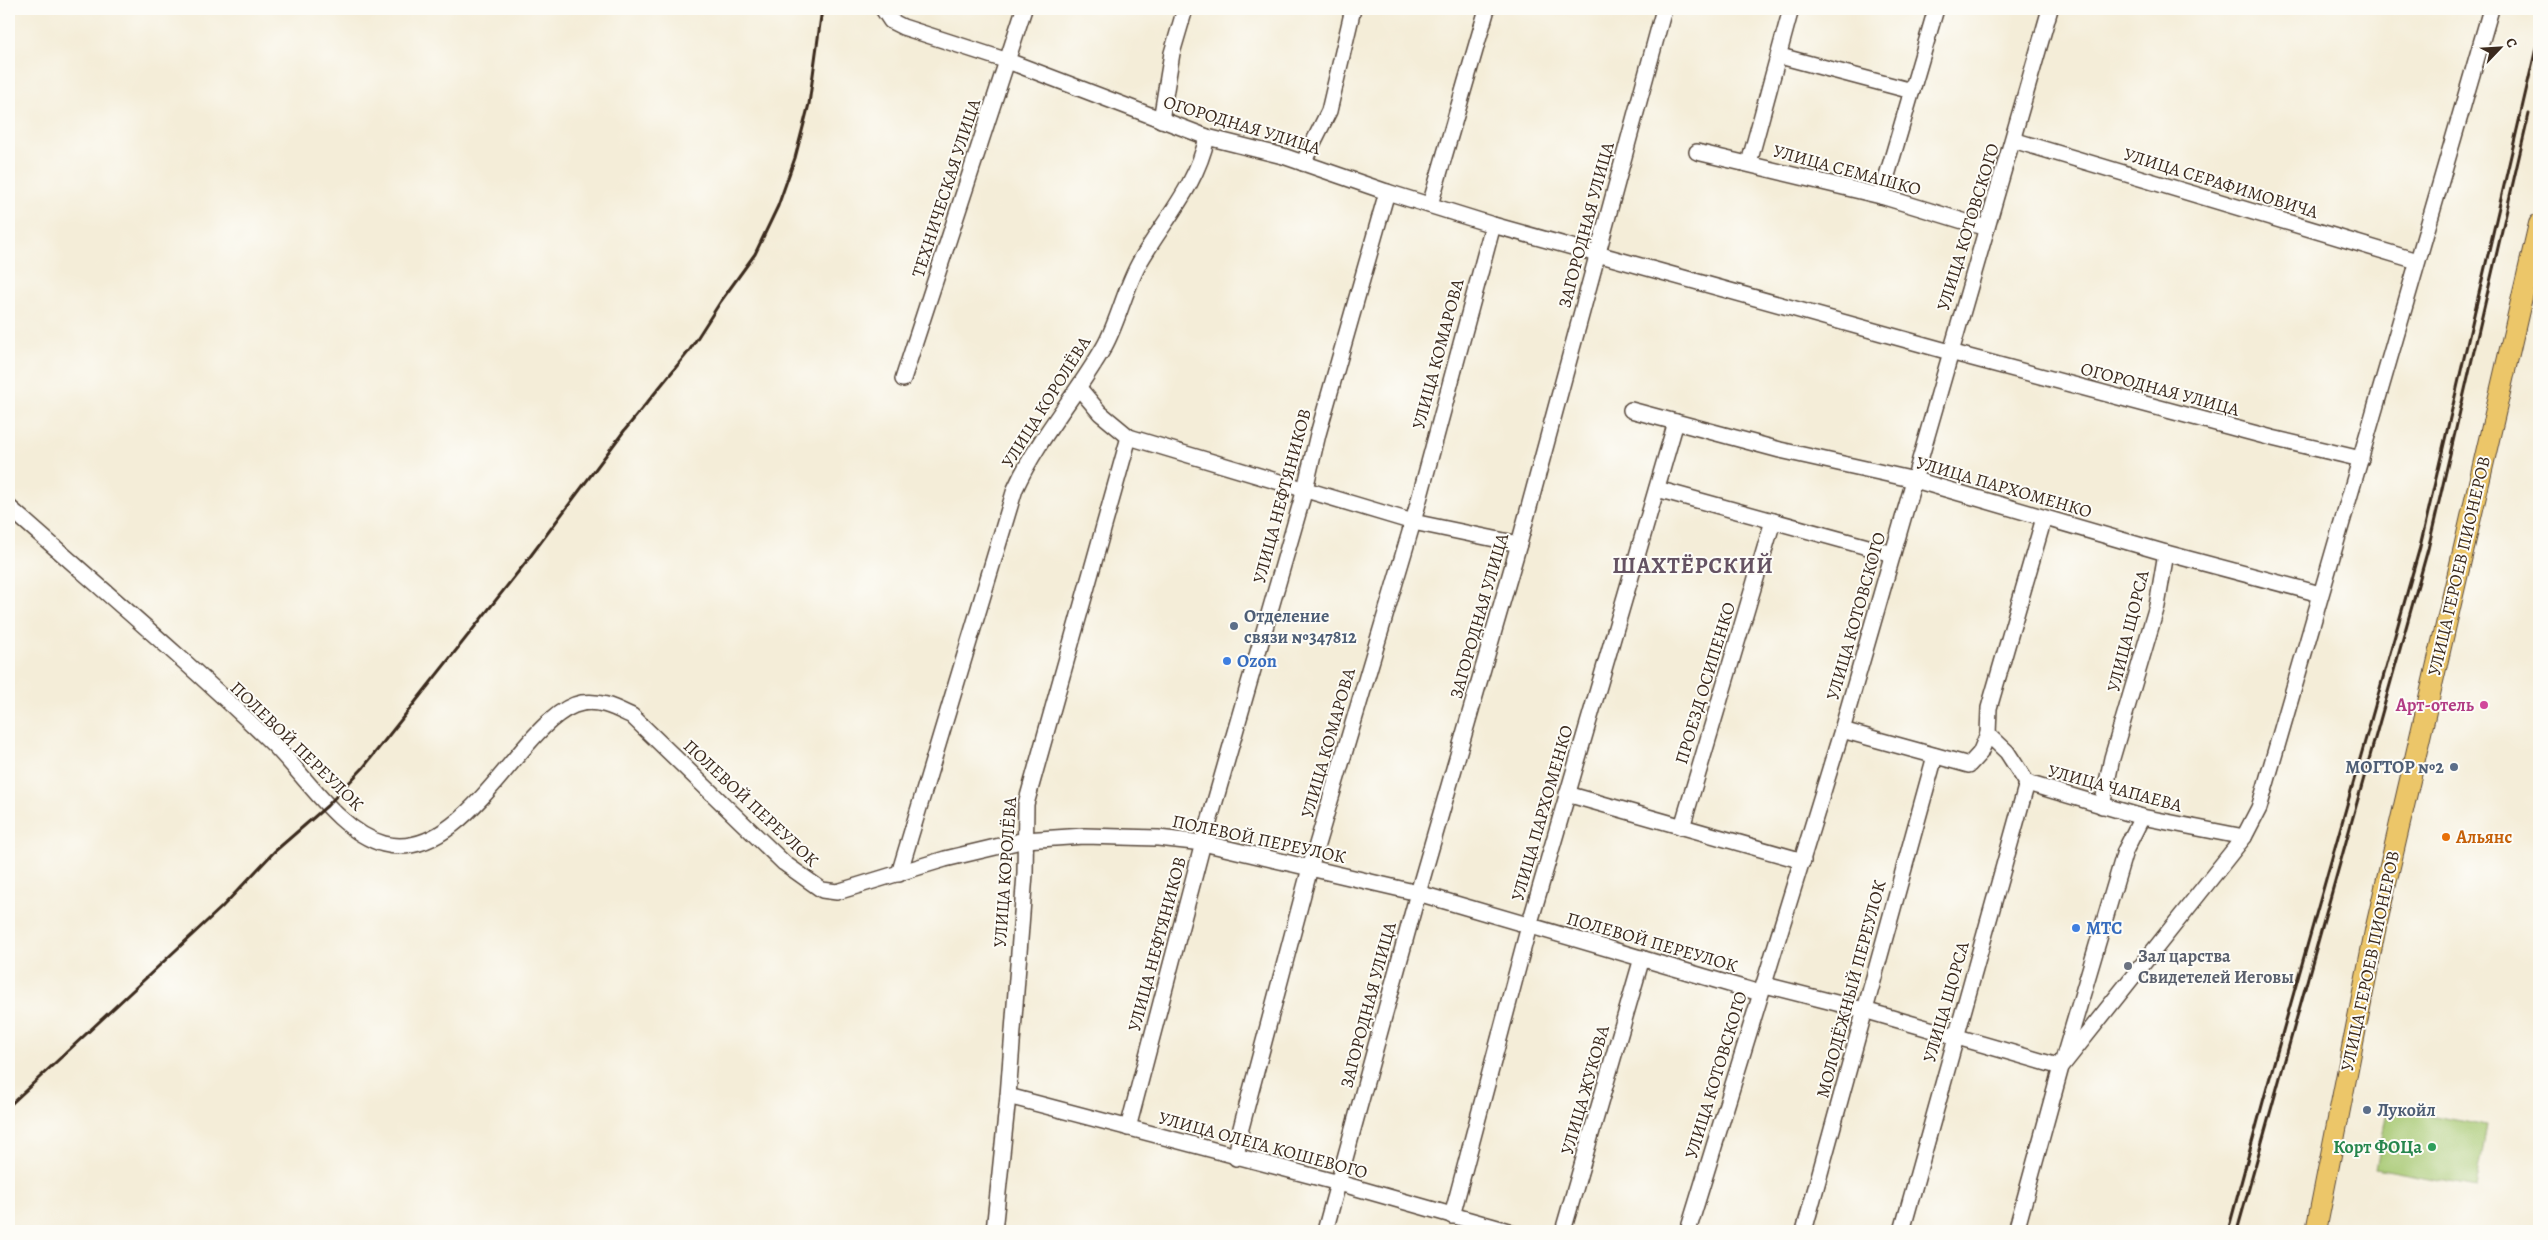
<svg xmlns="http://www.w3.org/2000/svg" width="2548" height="1240" viewBox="0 0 2548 1240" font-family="Alegreya,serif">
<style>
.green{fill:#a6c871;stroke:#707948}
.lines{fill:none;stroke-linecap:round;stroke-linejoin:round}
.minor-casing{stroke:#57473a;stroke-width:18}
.major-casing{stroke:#57473a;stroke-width:22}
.minor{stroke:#fff;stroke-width:15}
.major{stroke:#ecc669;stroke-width:20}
.rail{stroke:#3b2a1e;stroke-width:3}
.service-dot{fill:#5c6f8a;stroke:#fdfcf7;stroke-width:2}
.shop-dot{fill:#3f7fe0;stroke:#fdfcf7;stroke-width:2}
.hotel-dot{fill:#d1479c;stroke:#fdfcf7;stroke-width:2}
.food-dot{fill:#e8710a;stroke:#fdfcf7;stroke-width:2}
.worship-dot{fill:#6b7280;stroke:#fdfcf7;stroke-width:2}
.leisure-dot{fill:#2e9e5b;stroke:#fdfcf7;stroke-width:2}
.labels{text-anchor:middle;stroke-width:4;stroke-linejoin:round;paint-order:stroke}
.street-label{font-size:18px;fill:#3b2a1e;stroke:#fdfcf7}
.service-label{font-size:18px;font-weight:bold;fill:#4e5e75;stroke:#fdfcf7;text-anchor:start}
.shop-label{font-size:18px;font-weight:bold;fill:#366cbe;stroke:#fdfcf7;text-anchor:start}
.hotel-label{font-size:18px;font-weight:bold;fill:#b23c85;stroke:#fdfcf7;text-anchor:end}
.food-label{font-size:18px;font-weight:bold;fill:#c56008;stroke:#fdfcf7;text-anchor:start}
.worship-label{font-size:18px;font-weight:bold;fill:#5b616d;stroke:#fdfcf7;text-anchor:start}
.leisure-label{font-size:18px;font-weight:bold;fill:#27864d;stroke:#fdfcf7;text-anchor:end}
.district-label{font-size:22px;font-weight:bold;letter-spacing:1px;fill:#655363;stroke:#fdfcf7}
</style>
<rect width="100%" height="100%" fill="#fdfcf7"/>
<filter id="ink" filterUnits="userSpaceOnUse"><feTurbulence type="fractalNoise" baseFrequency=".02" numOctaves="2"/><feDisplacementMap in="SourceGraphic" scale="10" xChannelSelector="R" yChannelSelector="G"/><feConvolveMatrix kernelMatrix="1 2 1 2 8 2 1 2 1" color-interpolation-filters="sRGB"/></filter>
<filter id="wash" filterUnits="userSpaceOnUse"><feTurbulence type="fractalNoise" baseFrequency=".0096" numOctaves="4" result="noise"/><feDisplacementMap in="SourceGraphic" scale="20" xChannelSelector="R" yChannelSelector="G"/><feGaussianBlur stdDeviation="1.12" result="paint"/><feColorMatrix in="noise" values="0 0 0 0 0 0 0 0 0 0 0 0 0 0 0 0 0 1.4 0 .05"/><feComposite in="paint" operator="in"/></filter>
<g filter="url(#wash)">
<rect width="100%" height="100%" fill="#f4edd8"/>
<!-- green -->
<path class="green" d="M 2388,1107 L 2487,1126 L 2476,1187 L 2376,1168 Z"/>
</g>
<g filter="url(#ink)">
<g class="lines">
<defs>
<g id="minor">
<path d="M 883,9 L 891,21 L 903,27 L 1008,61 L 1207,137 L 1283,156 L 1387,192 L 1493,225 L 1950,352 L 2272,438 L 2361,459"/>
<path d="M 1780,56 L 1912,91"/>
<path d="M 1161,120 L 1172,53 L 1185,9"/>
<path d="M 2013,140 L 2417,261"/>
<path d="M 1697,152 L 1881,196 L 1986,228"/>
<path d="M 1303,163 L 1329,111 L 1353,9"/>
<path d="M 1749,163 L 1791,9"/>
<path d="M 1881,196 L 1936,9"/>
<path d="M 1430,205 L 1487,9"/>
<path d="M 903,379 L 1024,9"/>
<path d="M 1079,388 L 1100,413 L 1129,437 L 1413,522 L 1519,544"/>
<path d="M 1631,410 L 1780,450 L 1915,480 L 2166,553 L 2320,594"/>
<path d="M 1657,489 L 1893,554"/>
<path d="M 9,507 C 97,585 188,662 273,744 C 305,775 339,832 384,844 C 453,862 506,758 550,721 C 559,713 570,705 582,703 C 601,700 615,708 632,716 L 784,863 L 822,890 L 837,892 L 945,859 L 1025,840 L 1084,836 L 1158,838 L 1203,843 L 1418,893 L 1760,993"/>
<path d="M 1842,730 L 1969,765 L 1980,753 L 1988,734 L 2007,752 L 2027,783 L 2142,817 L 2244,837"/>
<path d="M 1988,734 L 1989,708 L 2044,518"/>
<path d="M 1567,794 L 1803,861"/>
<path d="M 2102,806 L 2112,758 L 2157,606 L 2166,553"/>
<path d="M 1682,827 L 1773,521"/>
<path d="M 899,874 L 1015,489 C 1038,438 1076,396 1104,347 C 1119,320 1125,287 1141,260 C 1165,219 1197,185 1207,137"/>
<path d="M 1765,985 L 1864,1010 L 2061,1067 L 2125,851 L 2142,817"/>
<path d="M 1008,1096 L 1339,1183 L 1508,1231"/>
<path d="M 1128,1128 L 1203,843 L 1305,489 L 1318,434 L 1387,192"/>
<path d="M 1236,1158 L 1241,1128 L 1310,868 L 1413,522 L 1493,225"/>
<path d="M 1452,1216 L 1529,926 L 1676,422"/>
<path d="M 994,1231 L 1008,1096 L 1025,874 L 1026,804 L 1129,437"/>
<path d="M 1325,1231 L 1418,893 L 1519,544 L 1664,9"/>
<path d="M 1563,1231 L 1642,958"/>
<path d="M 1688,1231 L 1842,730 L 2050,9"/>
<path d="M 1804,1231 L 1935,756"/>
<path d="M 1902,1231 L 2027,783"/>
<path d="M 2016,1231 L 2061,1067 L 2244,837 L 2259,808 L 2491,9"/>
</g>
<path id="major" d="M 2316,1231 L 2375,931 L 2539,224"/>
</defs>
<!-- minor casing -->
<use href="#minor" class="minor-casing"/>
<!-- major casing -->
<use href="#major" class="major-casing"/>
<!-- minor -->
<use href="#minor" class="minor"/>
<!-- major -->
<use href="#major" class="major"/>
<!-- rail -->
<g class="rail">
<path d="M 9,1106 L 222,907 L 274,852 L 327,806 L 363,768 L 526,562 L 624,431 L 689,351 L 721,301 L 755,254 L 778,206 L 795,158 L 809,104 L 822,9"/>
<path d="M 2228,1231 L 2264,1098 L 2420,547 L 2539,35"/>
<path d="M 2237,1231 L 2428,549 L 2529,114"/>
</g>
</g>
</g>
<!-- markers -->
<g class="service-dot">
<circle cx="1234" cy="626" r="5"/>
<circle cx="2454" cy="767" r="5"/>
<circle cx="2367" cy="1110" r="5"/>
</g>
<g class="shop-dot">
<circle cx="1227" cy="661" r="5"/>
<circle cx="2076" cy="928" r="5"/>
</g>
<circle class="hotel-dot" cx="2484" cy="705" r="5"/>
<circle class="food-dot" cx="2446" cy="837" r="5"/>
<circle class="worship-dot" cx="2128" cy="966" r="5"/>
<circle class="leisure-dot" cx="2432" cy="1147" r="5"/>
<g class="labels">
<!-- street labels -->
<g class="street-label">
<text transform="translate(1242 125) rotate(17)" y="6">ОГОРОДНАЯ УЛИЦА</text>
<text transform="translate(1847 170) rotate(15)" y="6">УЛИЦА СЕМАШКО</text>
<text transform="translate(2221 183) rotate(17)" y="6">УЛИЦА СЕРАФИМОВИЧА</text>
<text transform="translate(946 188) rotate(-72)" y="6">ТЕХНИЧЕСКАЯ УЛИЦА</text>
<text transform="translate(1586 225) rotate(-75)" y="6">ЗАГОРОДНАЯ УЛИЦА</text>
<text transform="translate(1968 227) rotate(-73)" y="6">УЛИЦА КОТОВСКОГО</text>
<text transform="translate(1438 354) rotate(-75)" y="6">УЛИЦА КОМАРОВА</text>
<text transform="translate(2160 389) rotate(15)" y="6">ОГОРОДНАЯ УЛИЦА</text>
<text transform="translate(1046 402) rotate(-58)" y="6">УЛИЦА КОРОЛЁВА</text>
<text transform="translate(2004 487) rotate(16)" y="6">УЛИЦА ПАРХОМЕНКО</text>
<text transform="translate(1282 496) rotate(-75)" y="6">УЛИЦА НЕФТЯНИКОВ</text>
<text transform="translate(2459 566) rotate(-77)" y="6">УЛИЦА ГЕРОЕВ ПИОНЕРОВ</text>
<text transform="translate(1479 616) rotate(-74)" y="6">ЗАГОРОДНАЯ УЛИЦА</text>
<text transform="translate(1856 616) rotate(-74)" y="6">УЛИЦА КОТОВСКОГО</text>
<text transform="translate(2128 631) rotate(-76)" y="6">УЛИЦА ЩОРСА</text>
<text transform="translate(1705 683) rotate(-73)" y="6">ПРОЕЗД ОСИПЕНКО</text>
<text transform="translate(1328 743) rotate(-74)" y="6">УЛИЦА КОМАРОВА</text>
<text transform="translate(297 746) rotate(44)" y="6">ПОЛЕВОЙ ПЕРЕУЛОК</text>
<text transform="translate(2115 788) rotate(15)" y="6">УЛИЦА ЧАПАЕВА</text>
<text transform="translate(751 803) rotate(43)" y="6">ПОЛЕВОЙ ПЕРЕУЛОК</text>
<text transform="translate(1542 813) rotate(-74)" y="6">УЛИЦА ПАРХОМЕНКО</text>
<text transform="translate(1259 839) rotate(12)" y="6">ПОЛЕВОЙ ПЕРЕУЛОК</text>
<text transform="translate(1005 872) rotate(-86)" y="6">УЛИЦА КОРОЛЁВА</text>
<text transform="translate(1652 942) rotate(16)" y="6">ПОЛЕВОЙ ПЕРЕУЛОК</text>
<text transform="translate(1157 944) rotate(-75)" y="6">УЛИЦА НЕФТЯНИКОВ</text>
<text transform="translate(2370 961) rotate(-78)" y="6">УЛИЦА ГЕРОЕВ ПИОНЕРОВ</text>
<text transform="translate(1851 989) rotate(-75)" y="6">МОЛОДЁЖНЫЙ ПЕРЕУЛОК</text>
<text transform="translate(1946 1002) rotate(-74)" y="6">УЛИЦА ЩОРСА</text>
<text transform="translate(1368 1005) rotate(-75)" y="6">ЗАГОРОДНАЯ УЛИЦА</text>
<text transform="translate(1716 1075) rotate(-73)" y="6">УЛИЦА КОТОВСКОГО</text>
<text transform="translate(1585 1090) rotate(-74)" y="6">УЛИЦА ЖУКОВА</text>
<text transform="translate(1263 1145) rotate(15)" y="6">УЛИЦА ОЛЕГА КОШЕВОГО</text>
</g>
<!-- service labels -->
<g class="service-label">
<text x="1244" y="622">Отделение<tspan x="1244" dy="21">связи №347812</tspan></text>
<text x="2444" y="773" text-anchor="end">МОГТОР №2</text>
<text x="2377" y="1116">Лукойл</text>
</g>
<!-- shop labels -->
<g class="shop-label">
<text x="1237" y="667">Ozon</text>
<text x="2086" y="934">МТС</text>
</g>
<!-- hotel labels -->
<g class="hotel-label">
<text x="2474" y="711">Арт-отель</text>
</g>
<!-- food labels -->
<g class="food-label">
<text x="2456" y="843">Альянс</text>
</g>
<!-- worship labels -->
<g class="worship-label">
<text x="2138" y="962">Зал царства<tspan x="2138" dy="21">Свидетелей Иеговы</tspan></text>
</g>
<!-- leisure labels -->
<g class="leisure-label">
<text x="2422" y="1153">Корт ФОЦа</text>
</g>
<!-- district labels -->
<g class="district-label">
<text x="1693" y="573">ШАХТЁРСКИЙ</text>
</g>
</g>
<!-- margin -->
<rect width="2548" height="1240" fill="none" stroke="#fdfcf7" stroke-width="30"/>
<!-- north arrow -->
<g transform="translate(2500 48) rotate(65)" stroke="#fdfcf7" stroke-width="4" paint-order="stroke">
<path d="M0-4L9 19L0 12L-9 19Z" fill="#3b2a1e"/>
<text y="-8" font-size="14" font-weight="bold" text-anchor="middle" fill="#3b2a1e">С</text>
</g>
</svg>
